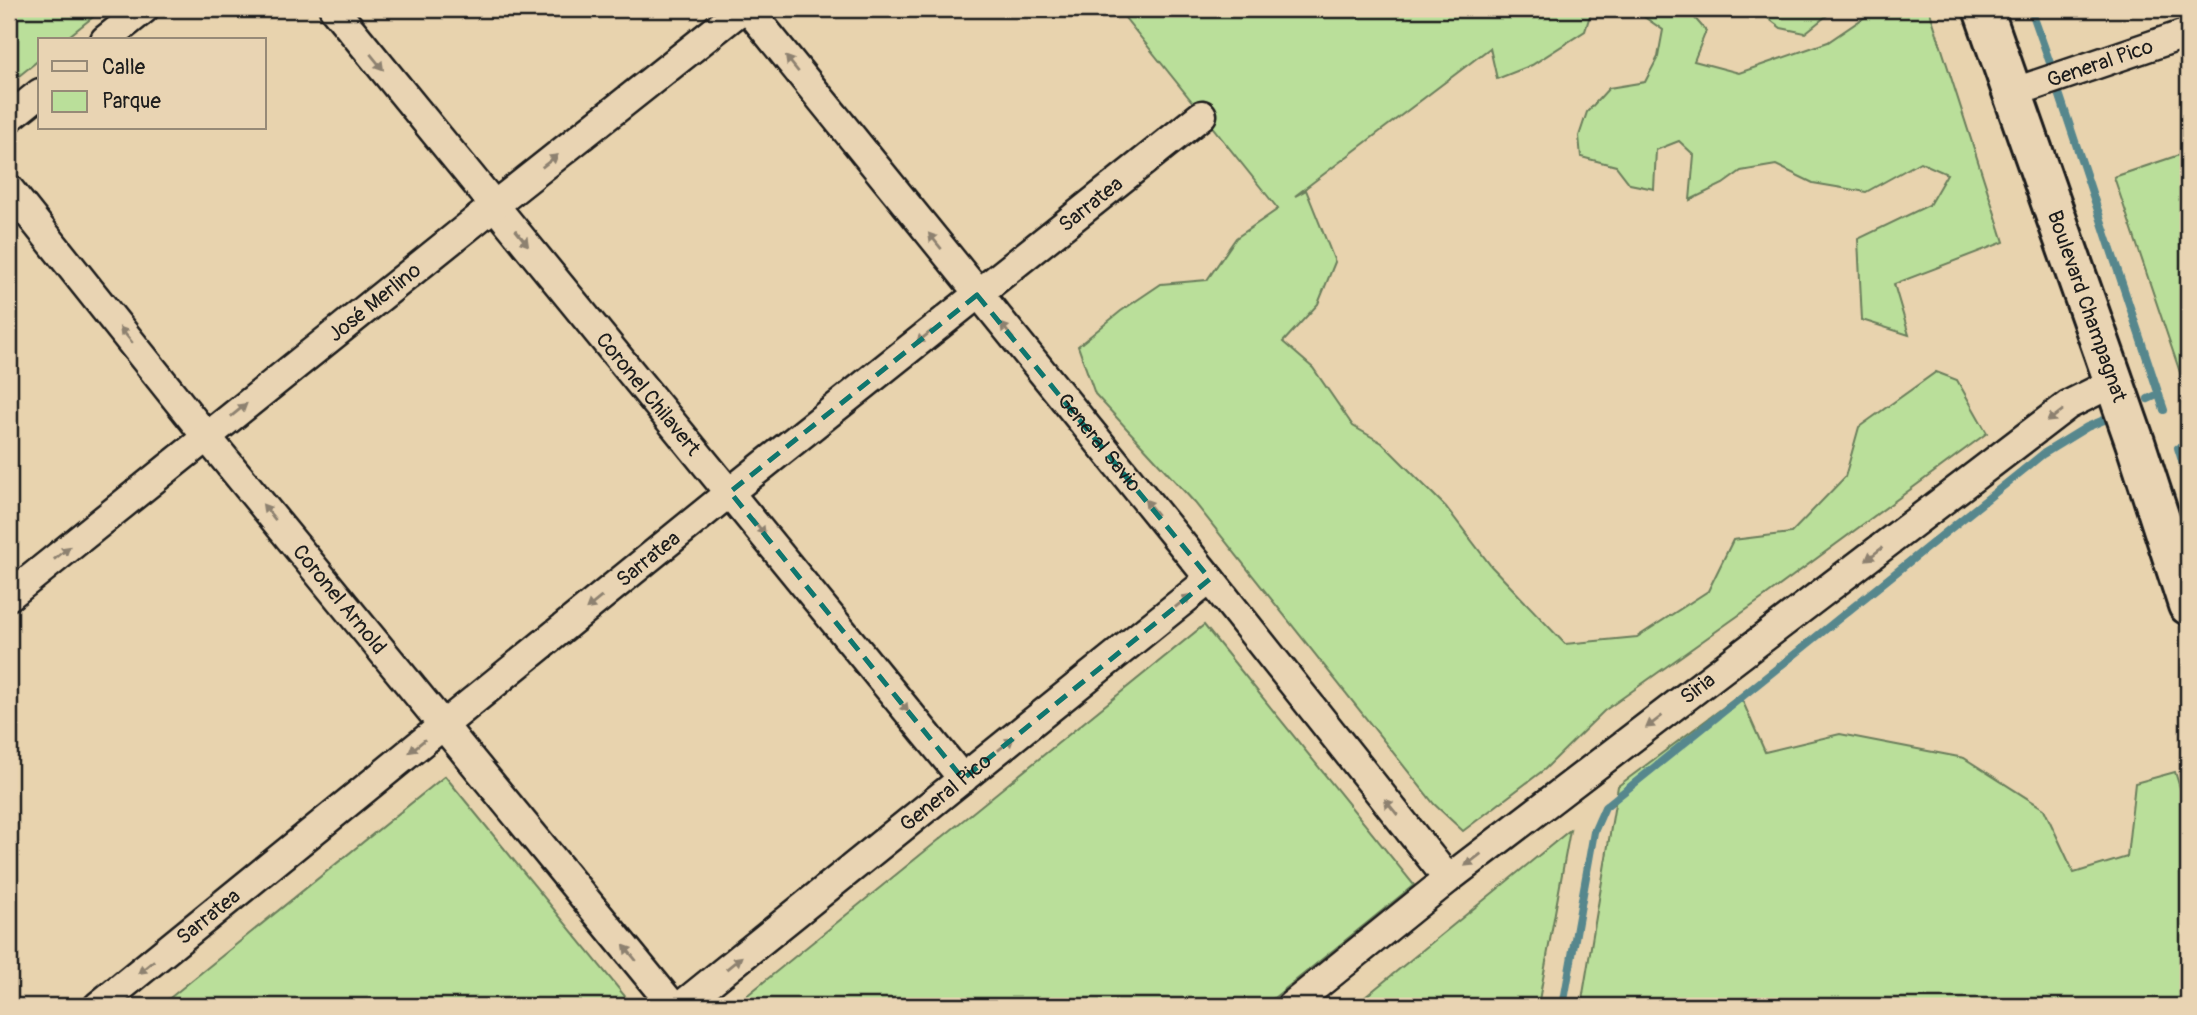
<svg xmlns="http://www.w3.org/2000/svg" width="2197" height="1015" viewBox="0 0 2197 1015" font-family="Pangolin,sans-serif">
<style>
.green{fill:#badf9a;stroke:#6b7e5b;stroke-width:2}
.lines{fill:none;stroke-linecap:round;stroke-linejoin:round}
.stream{stroke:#57878d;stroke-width:8}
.minor-casing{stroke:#1c1c1c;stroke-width:33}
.secondary-casing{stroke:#1c1c1c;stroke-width:44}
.minor{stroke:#e9d4b3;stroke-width:28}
.secondary{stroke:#e9d4b3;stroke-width:38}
.oneway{fill:#8d816f}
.marked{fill:none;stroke:#0f766e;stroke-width:5;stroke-dasharray:14 9;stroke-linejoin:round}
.labels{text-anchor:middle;stroke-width:6;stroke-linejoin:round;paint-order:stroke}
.street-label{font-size:21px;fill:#1c1c1c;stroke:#e9d4b3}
</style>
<rect width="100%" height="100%" fill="#e8d3ae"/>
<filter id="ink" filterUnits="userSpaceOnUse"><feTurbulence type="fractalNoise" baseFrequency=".0143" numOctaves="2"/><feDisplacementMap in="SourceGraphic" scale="14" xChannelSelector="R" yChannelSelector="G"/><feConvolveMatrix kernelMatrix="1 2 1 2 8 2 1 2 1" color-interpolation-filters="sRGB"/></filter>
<g filter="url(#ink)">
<!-- green -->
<g class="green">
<path d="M 9,9 L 103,9 L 64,40 L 40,40 L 40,59 L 9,84 Z"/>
<path d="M 1118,9 L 1592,9 L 1585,31 L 1532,65 L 1497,79 L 1490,48 L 1295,196 L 1306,190 L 1335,262 L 1318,304 L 1283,342 L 1313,368 L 1353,426 L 1382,443 L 1446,507 L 1491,566 L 1565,644 L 1637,637 L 1708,591 L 1733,540 L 1791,533 L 1845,477 L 1859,427 L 1936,372 L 1957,380 L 1987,433 L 1763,598 L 1604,711 L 1545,769 L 1463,831 L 1434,804 L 1195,503 L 1095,394 L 1078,346 L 1121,311 L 1161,284 L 1207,280 L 1236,238 L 1278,209 Z"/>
<path d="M 1639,9 L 1687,9 L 1706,31 L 1694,61 L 1739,73 L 1828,42 L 1871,13 L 1886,9 L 1929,9 L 2004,242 L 1894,284 L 1909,335 L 1862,320 L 1858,239 L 1929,205 L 1947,174 L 1920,162 L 1866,192 L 1813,183 L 1776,165 L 1741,171 L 1723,184 L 1690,200 L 1694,155 L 1679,141 L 1656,150 L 1654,189 L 1630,184 L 1616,166 L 1581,157 L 1579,136 L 1587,112 L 1609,88 L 1645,82 L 1658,57 L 1663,30 L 1637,12 Z"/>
<path d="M 1756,9 L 1835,9 L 1805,33 L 1781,28 Z"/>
<path d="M 2188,152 L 2188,396 L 2114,177 Z"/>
<path d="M 1204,625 L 1414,885 L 1264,1006 L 734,1006 Z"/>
<path d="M 1740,695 L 1765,752 L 1840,734 L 1964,758 L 2044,809 L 2074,873 L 2127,857 L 2135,783 L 2175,772 L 2188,813 L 2188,1006 L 1581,1006 L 1618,786 Z"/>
<path d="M 445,776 L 628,1000 L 620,1006 L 160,1006 Z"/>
<path d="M 1570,830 L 1538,1006 L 1354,1006 Z"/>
</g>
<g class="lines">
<!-- stream -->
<g class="stream">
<path d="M 2031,9 L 2050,63"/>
<path d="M 2058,90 L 2164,410"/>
<path d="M 2148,399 L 2159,394"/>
<path d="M 2178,448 L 2185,470"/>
<path d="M 1563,1006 L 1594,832 L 1605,807 L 2043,454 L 2087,427 L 2104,420"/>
</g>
<defs>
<g id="minor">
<path id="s1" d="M 334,9 L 963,779"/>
<path id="s2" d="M 748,9 L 1210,579 L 1448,879"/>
<path d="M 105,40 L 144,9"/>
<path id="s3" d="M 2012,93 L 2188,33"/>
<path d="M 9,118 L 40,93"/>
<path id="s4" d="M 9,189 L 206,436 L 673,1006"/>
<path id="s5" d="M 9,596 L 495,205 L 742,9"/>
<path id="s6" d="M 98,1006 L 730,492 L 1202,115"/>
<path id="s7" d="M 681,1006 L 1210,579"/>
<path id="s8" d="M 1291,1006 L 1448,879 L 2068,405 L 2114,382"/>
</g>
<g id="secondary">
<path id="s9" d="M 1983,9 L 2135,442 L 2188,605"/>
</g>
</defs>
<!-- minor casing -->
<use href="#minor" class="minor-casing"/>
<!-- secondary casing -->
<use href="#secondary" class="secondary-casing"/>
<!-- minor -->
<use href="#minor" class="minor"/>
<!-- secondary -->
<use href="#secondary" class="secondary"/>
</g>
<!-- one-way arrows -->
<defs><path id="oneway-solid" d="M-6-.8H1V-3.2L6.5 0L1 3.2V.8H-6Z" transform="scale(1.75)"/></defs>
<g class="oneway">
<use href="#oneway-solid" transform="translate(377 62) rotate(51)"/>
<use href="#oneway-solid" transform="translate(792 64) rotate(-129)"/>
<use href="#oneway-solid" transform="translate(550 161) rotate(-38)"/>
<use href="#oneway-solid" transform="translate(522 238) rotate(51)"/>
<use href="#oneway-solid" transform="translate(935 241) rotate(-129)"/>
<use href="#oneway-solid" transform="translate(1007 331) rotate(-129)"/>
<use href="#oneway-solid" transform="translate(126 335) rotate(-129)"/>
<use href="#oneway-solid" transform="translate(924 337) rotate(141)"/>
<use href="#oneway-solid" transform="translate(239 410) rotate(-39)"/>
<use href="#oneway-solid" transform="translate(2055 416) rotate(143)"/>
<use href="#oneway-solid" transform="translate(1151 507) rotate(-129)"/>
<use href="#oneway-solid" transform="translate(269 512) rotate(-129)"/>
<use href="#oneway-solid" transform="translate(759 527) rotate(51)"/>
<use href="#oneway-solid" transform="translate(62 553) rotate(-39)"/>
<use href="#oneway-solid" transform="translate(1874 554) rotate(143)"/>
<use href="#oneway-solid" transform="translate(1183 601) rotate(-39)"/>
<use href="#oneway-solid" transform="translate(594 603) rotate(141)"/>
<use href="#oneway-solid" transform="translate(902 704) rotate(51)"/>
<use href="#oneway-solid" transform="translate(1654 722) rotate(143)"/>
<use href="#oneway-solid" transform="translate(1006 744) rotate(-39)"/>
<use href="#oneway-solid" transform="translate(417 746) rotate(141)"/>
<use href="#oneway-solid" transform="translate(1391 807) rotate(-129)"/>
<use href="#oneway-solid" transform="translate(1473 860) rotate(143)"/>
<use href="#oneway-solid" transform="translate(630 953) rotate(-129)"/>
<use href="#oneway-solid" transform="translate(734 963) rotate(-39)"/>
<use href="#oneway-solid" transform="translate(146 967) rotate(141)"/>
</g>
</g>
<!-- marked area -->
<path class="marked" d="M 977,295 L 1210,579 L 963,779 L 730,492 Z"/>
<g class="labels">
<!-- street labels -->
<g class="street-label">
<text dy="7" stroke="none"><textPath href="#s3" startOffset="93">General Pico</textPath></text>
<text dy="7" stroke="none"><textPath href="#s6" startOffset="1276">Sarratea</textPath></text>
<text dy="7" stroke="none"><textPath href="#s5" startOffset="469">José Merlino</textPath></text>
<text dy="7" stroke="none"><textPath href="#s9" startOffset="315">Boulevard Champagnat</textPath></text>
<text dy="7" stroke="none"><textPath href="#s1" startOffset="497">Coronel Chilavert</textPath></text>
<text dy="7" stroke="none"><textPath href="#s2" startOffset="558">General Savio</textPath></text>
<text dy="7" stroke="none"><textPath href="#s6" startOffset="709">Sarratea</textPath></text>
<text dy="7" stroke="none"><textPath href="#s4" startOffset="527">Coronel Arnold</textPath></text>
<text dy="7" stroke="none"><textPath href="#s8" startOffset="516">Siria</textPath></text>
<text dy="7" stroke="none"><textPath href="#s7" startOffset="340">General Pico</textPath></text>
<text dy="7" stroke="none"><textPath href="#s6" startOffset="142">Sarratea</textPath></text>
</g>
</g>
<!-- margin -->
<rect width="2197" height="1015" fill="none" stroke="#e9d4b3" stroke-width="35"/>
<rect x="18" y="18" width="2162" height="980" fill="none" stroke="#1c1c1c" stroke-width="2.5" filter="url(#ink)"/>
<!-- legend -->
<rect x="38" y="38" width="228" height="91" fill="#e9d4b3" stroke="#978a77" stroke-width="2"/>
<rect x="52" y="61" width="35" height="10" fill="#e9d4b3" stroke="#978a77" stroke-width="2"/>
<text x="102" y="74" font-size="21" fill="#1c1c1c">Calle</text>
<rect x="52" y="91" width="35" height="21" fill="#badf9a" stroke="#978a77" stroke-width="2"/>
<text x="102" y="108" font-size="21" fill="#1c1c1c">Parque</text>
</svg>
